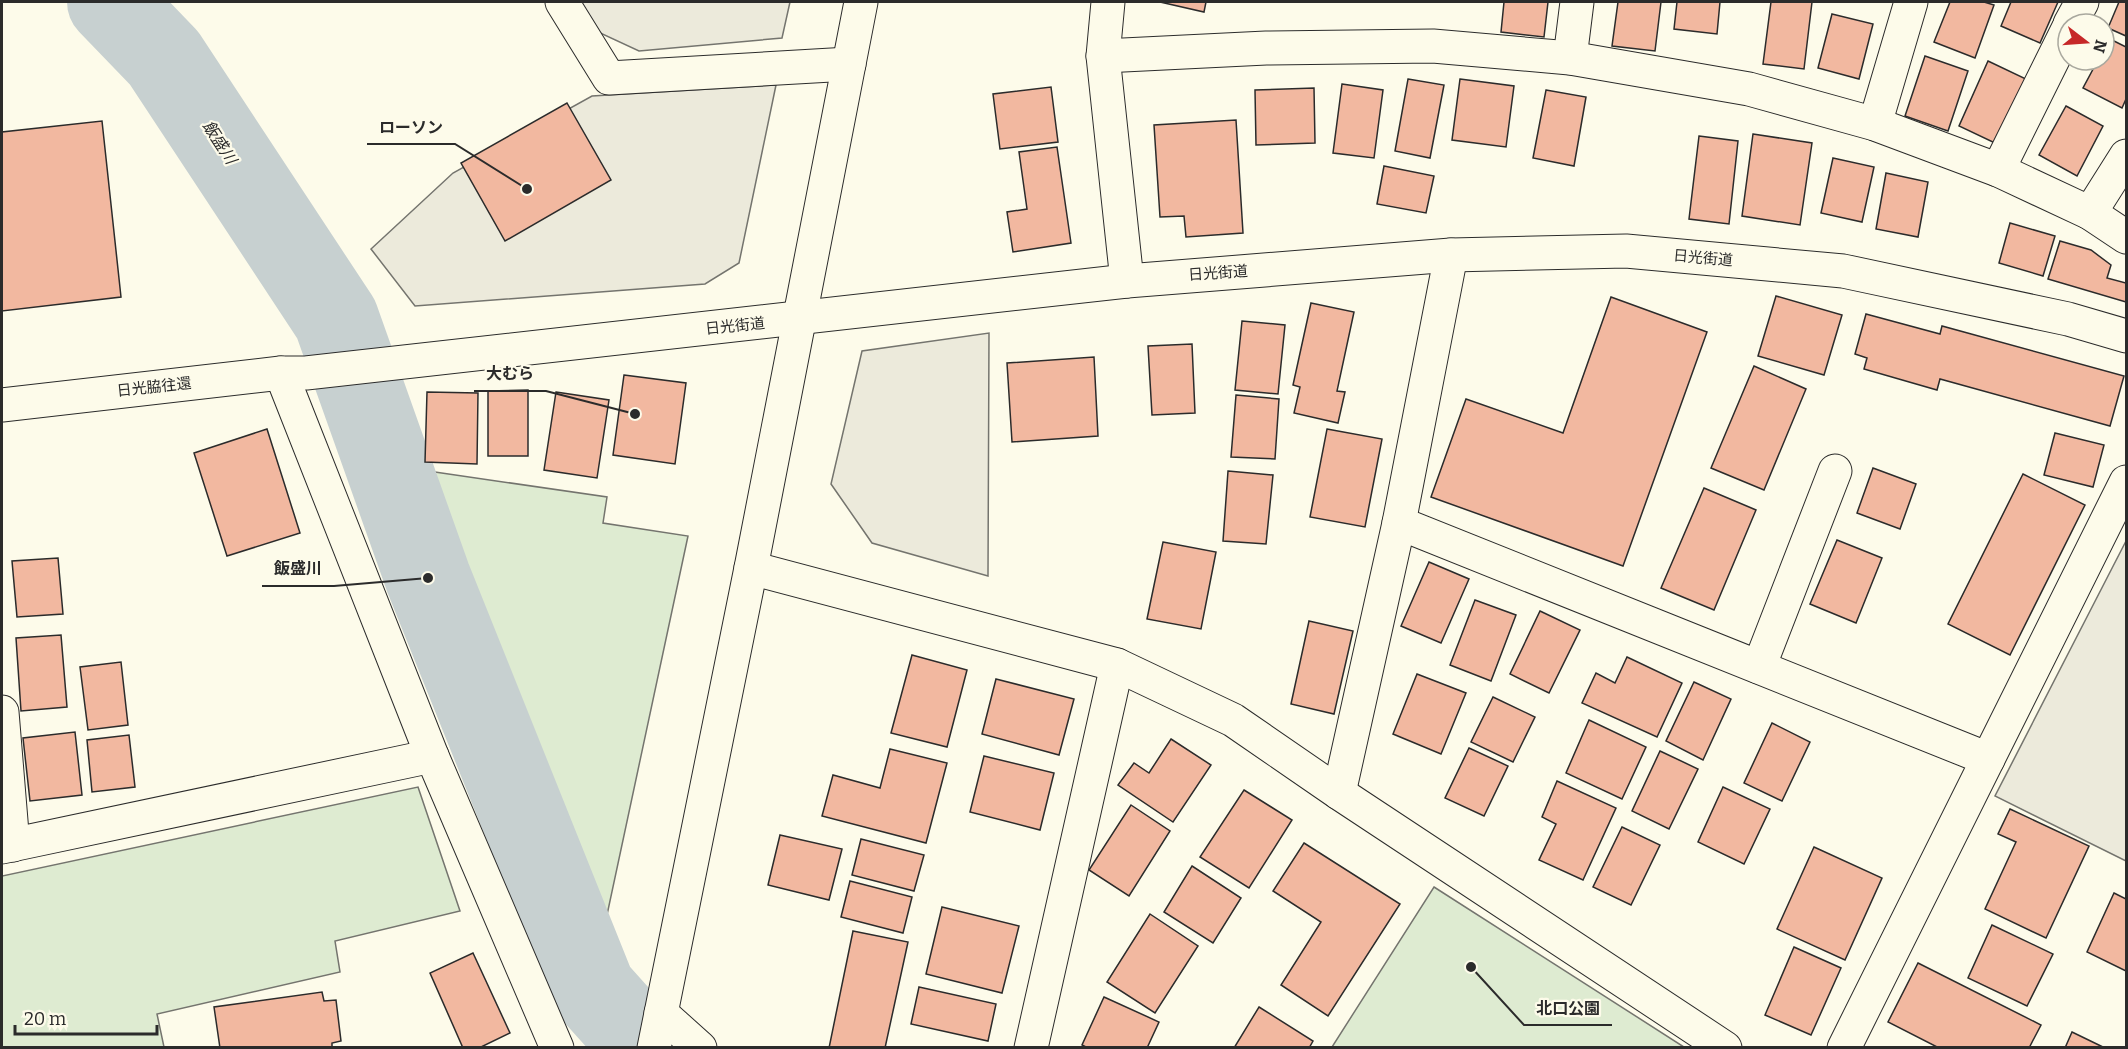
<svg xmlns="http://www.w3.org/2000/svg" width="2128" height="1049" viewBox="0 0 2128 1049" font-family="Bitter,'Noto Sans JP',serif">
<style>
.green{fill:#deebd1;stroke:#74746e;stroke-width:1.5}
.parking{fill:#eceadb;stroke:#74746e;stroke-width:1.5}
.lines{fill:none;stroke-linecap:round;stroke-linejoin:round}
.river{stroke:#c7d0d0;stroke-width:86}
.building{fill:#f2b8a0;stroke:#2b2b2b;stroke-width:1.5}
.minor-casing{stroke:#2b2b2b;stroke-width:35}
.minor{stroke:#fdfbea;stroke-width:33}
.labels{text-anchor:middle;stroke-width:4.5;stroke-linejoin:round;paint-order:stroke}
.street-label{font-size:15px;fill:#2b2b2b;stroke:#fdfbea}
.water-label{font-size:16px;font-style:italic;fill:#2b2b2b;stroke:#fdfbea}
.leader{fill:none;stroke:#2b2b2b;stroke-width:2}
.callout-dot{fill:#2b2b2b;stroke:#fdfbea;stroke-width:2}
.callout-label{font-size:16px;text-anchor:middle;font-weight:bold;fill:#2b2b2b;stroke:#fdfbea;stroke-width:4.5;stroke-linejoin:round;paint-order:stroke}
</style>
<rect width="100%" height="100%" fill="#fdfbea"/>
<!-- green -->
<g class="green">
<path d="M 428,471 L 607,497 L 603,523 L 688,536 L 607,915 Z"/>
<path d="M 418,787 L 460,911 L 335,941 L 340,972 L 157,1014 L 164,1047 L 2,1047 L 2,876 Z"/>
<path d="M 1434,887 L 1684,1047 L 1332,1047 Z"/>
</g>
<!-- parking -->
<g class="parking">
<path d="M 580,2 L 790,2 L 782,38 L 639,51 L 598,32 Z"/>
<path d="M 776,85 L 739,263 L 705,284 L 415,306 L 371,249 L 453,173 L 592,96 Z"/>
<path d="M 989,333 L 988,576 L 872,543 L 831,484 L 862,351 Z"/>
<path d="M 2126,541 L 2126,861 L 1995,796 Z"/>
</g>
<g class="lines">
<!-- river -->
<path class="river" d="M 110,2 L 164,58 L 336,319 L 428,578 L 593,990 L 645,1048"/>
</g>
<!-- building -->
<g class="building">
<path d="M 1160,2 L 1206,2 L 1204,12 Z"/>
<path d="M 1504,2 L 1548,2 L 1544,37 L 1501,32 Z"/>
<path d="M 1618,2 L 1661,2 L 1655,51 L 1612,46 Z"/>
<path d="M 1677,2 L 1720,2 L 1717,34 L 1674,29 Z"/>
<path d="M 1771,2 L 1812,2 L 1804,69 L 1763,64 Z"/>
<path d="M 1950,2 L 1984,2 L 1994,5 L 1975,58 L 1934,42 Z"/>
<path d="M 2011,2 L 2058,2 L 2040,43 L 2001,26 Z"/>
<path d="M 2119,2 L 2126,2 L 2126,36 L 2108,28 Z"/>
<path d="M 1832,14 L 1873,24 L 1859,79 L 1818,68 Z"/>
<path d="M 2110,39 L 2126,47 L 2126,99 L 2122,108 L 2083,88 L 2098,60 L 2104,60 L 2104,50 Z"/>
<path d="M 1925,56 L 1968,71 L 1948,131 L 1905,116 Z"/>
<path d="M 1988,61 L 2026,79 L 1997,144 L 1959,126 Z"/>
<path d="M 1408,79 L 1444,85 L 1430,158 L 1395,151 Z"/>
<path d="M 1460,79 L 1514,86 L 1506,147 L 1452,140 Z"/>
<path d="M 1342,84 L 1383,90 L 1374,158 L 1333,153 Z"/>
<path d="M 1051,87 L 1058,142 L 1000,149 L 993,94 Z"/>
<path d="M 1314,88 L 1315,143 L 1256,145 L 1255,90 Z"/>
<path d="M 1546,90 L 1586,97 L 1574,166 L 1533,158 Z"/>
<path d="M 567,103 L 611,180 L 505,241 L 461,163 Z"/>
<path d="M 2066,106 L 2103,126 L 2077,176 L 2039,155 Z"/>
<path d="M 1236,120 L 1243,233 L 1186,237 L 1184,216 L 1160,217 L 1154,125 Z"/>
<path d="M 102,121 L 121,297 L 2,311 L 2,132 Z"/>
<path d="M 1753,134 L 1812,143 L 1800,225 L 1742,216 Z"/>
<path d="M 1699,136 L 1738,141 L 1729,224 L 1689,219 Z"/>
<path d="M 1057,147 L 1071,243 L 1013,252 L 1007,212 L 1027,209 L 1019,152 Z"/>
<path d="M 1833,158 L 1874,167 L 1862,222 L 1821,213 Z"/>
<path d="M 1384,166 L 1434,176 L 1426,213 L 1377,204 Z"/>
<path d="M 1886,173 L 1928,182 L 1918,237 L 1876,229 Z"/>
<path d="M 2010,223 L 2055,236 L 2043,276 L 1999,263 Z"/>
<path d="M 2060,241 L 2091,250 L 2111,265 L 2107,278 L 2126,283 L 2126,302 L 2048,279 Z"/>
<path d="M 1776,296 L 1842,315 L 1824,375 L 1758,356 Z"/>
<path d="M 1611,297 L 1707,332 L 1623,566 L 1431,497 L 1466,399 L 1563,433 Z"/>
<path d="M 1311,303 L 1354,312 L 1337,391 L 1345,392 L 1338,423 L 1294,413 L 1300,387 L 1293,385 Z"/>
<path d="M 1866,314 L 1940,334 L 1942,326 L 2124,376 L 2110,426 L 1940,379 L 1937,390 L 1864,369 L 1867,358 L 1855,354 Z"/>
<path d="M 1242,321 L 1285,325 L 1278,394 L 1235,390 Z"/>
<path d="M 1192,344 L 1195,413 L 1152,415 L 1148,346 Z"/>
<path d="M 1094,357 L 1098,436 L 1012,442 L 1007,363 Z"/>
<path d="M 1754,366 L 1806,389 L 1764,490 L 1711,468 Z"/>
<path d="M 624,375 L 686,383 L 675,464 L 613,455 Z"/>
<path d="M 528,390 L 528,456 L 488,456 L 488,391 Z"/>
<path d="M 427,392 L 478,393 L 477,464 L 425,462 Z"/>
<path d="M 556,392 L 609,400 L 597,478 L 544,470 Z"/>
<path d="M 1236,395 L 1279,399 L 1275,459 L 1231,457 Z"/>
<path d="M 267,429 L 300,533 L 227,556 L 194,453 Z"/>
<path d="M 1327,429 L 1382,439 L 1365,527 L 1310,517 Z"/>
<path d="M 2055,433 L 2104,445 L 2093,487 L 2044,475 Z"/>
<path d="M 1873,468 L 1916,484 L 1900,529 L 1857,513 Z"/>
<path d="M 1228,471 L 1273,475 L 1266,544 L 1223,541 Z"/>
<path d="M 2023,474 L 2085,505 L 2010,655 L 1948,624 Z"/>
<path d="M 1704,488 L 1756,510 L 1714,610 L 1661,588 Z"/>
<path d="M 1837,540 L 1882,558 L 1856,623 L 1810,604 Z"/>
<path d="M 1163,542 L 1216,552 L 1201,629 L 1147,619 Z"/>
<path d="M 58,558 L 63,614 L 17,617 L 12,561 Z"/>
<path d="M 1429,562 L 1469,579 L 1441,643 L 1401,626 Z"/>
<path d="M 1475,600 L 1516,615 L 1491,681 L 1450,665 Z"/>
<path d="M 1540,611 L 1580,630 L 1549,693 L 1510,674 Z"/>
<path d="M 1309,621 L 1353,631 L 1334,714 L 1291,704 Z"/>
<path d="M 61,635 L 67,707 L 21,711 L 16,638 Z"/>
<path d="M 912,655 L 967,670 L 947,747 L 891,733 Z"/>
<path d="M 1627,657 L 1682,683 L 1657,737 L 1582,703 L 1596,673 L 1615,683 Z"/>
<path d="M 121,662 L 128,725 L 88,730 L 80,667 Z"/>
<path d="M 1417,674 L 1466,693 L 1441,754 L 1393,734 Z"/>
<path d="M 996,679 L 1074,699 L 1059,755 L 982,734 Z"/>
<path d="M 1694,682 L 1731,699 L 1703,760 L 1666,741 Z"/>
<path d="M 1493,697 L 1535,717 L 1513,762 L 1471,742 Z"/>
<path d="M 1589,720 L 1646,747 L 1622,799 L 1566,773 Z"/>
<path d="M 1772,723 L 1810,742 L 1782,801 L 1744,783 Z"/>
<path d="M 75,732 L 82,795 L 30,801 L 23,738 Z"/>
<path d="M 129,735 L 135,787 L 92,792 L 87,740 Z"/>
<path d="M 1171,739 L 1211,765 L 1173,822 L 1118,785 L 1134,763 L 1149,773 Z"/>
<path d="M 1469,748 L 1508,766 L 1484,816 L 1445,798 Z"/>
<path d="M 890,749 L 947,763 L 926,843 L 822,816 L 833,775 L 880,788 Z"/>
<path d="M 1660,751 L 1698,769 L 1669,829 L 1632,811 Z"/>
<path d="M 984,756 L 1054,773 L 1040,830 L 970,812 Z"/>
<path d="M 1557,781 L 1616,808 L 1583,880 L 1539,860 L 1556,824 L 1542,817 Z"/>
<path d="M 1723,787 L 1770,809 L 1744,864 L 1698,842 Z"/>
<path d="M 1244,790 L 1292,820 L 1249,888 L 1200,857 Z"/>
<path d="M 1131,805 L 1170,831 L 1129,896 L 1089,870 Z"/>
<path d="M 2010,809 L 2089,846 L 2046,938 L 1985,909 L 2016,842 L 1998,834 Z"/>
<path d="M 1622,827 L 1660,845 L 1631,905 L 1593,887 Z"/>
<path d="M 780,835 L 842,849 L 829,900 L 768,885 Z"/>
<path d="M 861,839 L 924,855 L 914,891 L 852,875 Z"/>
<path d="M 1304,843 L 1400,904 L 1328,1016 L 1281,985 L 1321,922 L 1273,891 Z"/>
<path d="M 1814,847 L 1882,878 L 1845,960 L 1777,929 Z"/>
<path d="M 1192,866 L 1241,898 L 1213,943 L 1164,912 Z"/>
<path d="M 850,881 L 912,897 L 903,933 L 841,917 Z"/>
<path d="M 2114,893 L 2126,899 L 2126,971 L 2087,952 Z"/>
<path d="M 942,907 L 1019,926 L 1002,993 L 926,974 Z"/>
<path d="M 1150,914 L 1198,946 L 1155,1013 L 1107,982 Z"/>
<path d="M 1992,925 L 2053,954 L 2027,1006 L 1968,978 Z"/>
<path d="M 853,931 L 908,942 L 885,1048 L 829,1048 Z"/>
<path d="M 1794,947 L 1841,968 L 1811,1035 L 1765,1015 Z"/>
<path d="M 473,953 L 510,1033 L 479,1048 L 463,1048 L 430,973 Z"/>
<path d="M 1918,963 L 2041,1025 L 2029,1048 L 1939,1048 L 1888,1022 Z"/>
<path d="M 919,987 L 996,1004 L 988,1041 L 911,1024 Z"/>
<path d="M 322,992 L 324,1001 L 336,1000 L 341,1041 L 332,1043 L 332,1048 L 220,1048 L 214,1007 Z"/>
<path d="M 1104,997 L 1159,1022 L 1147,1048 L 1088,1048 L 1082,1045 Z"/>
<path d="M 1259,1007 L 1313,1041 L 1309,1048 L 1234,1048 Z"/>
<path d="M 2072,1032 L 2105,1048 L 2065,1048 Z"/>
</g>
<g class="lines">
<defs>
<g id="minor">
<path d="M 562,2 L 609,78 L 849,64"/>
<path d="M 1108,2 L 1103,56 L 1127,281"/>
<path d="M 2070,24 L 2082,2"/>
<path d="M 1103,56 L 1266,48 L 1433,46 L 1570,58 L 1749,89 L 1875,124 L 1998,170 L 2090,213 L 2126,237"/>
<path d="M 1570,58 L 1577,2"/>
<path d="M 1875,124 L 1911,2"/>
<path d="M 1998,170 L 2068,29"/>
<path d="M 2090,213 L 2126,156"/>
<path d="M 281,373 L 432,756 L 557,1048"/>
<path d="M 2,405 L 281,373 L 306,373 L 1127,281 L 1451,255 L 1626,251 L 1843,271 L 2068,319 L 2126,336"/>
<path d="M 1399,523 L 1988,759"/>
<path d="M 751,568 L 1117,665 L 1233,720 L 1339,793 L 1725,1048"/>
<path d="M 1759,667 L 1835,471"/>
<path d="M 2,712 L 13,845"/>
<path d="M 1339,793 L 1399,523 L 1451,255"/>
<path d="M 2,847 L 432,756"/>
<path d="M 661,1013 L 700,1048"/>
<path d="M 654,1048 L 751,568 L 861,2"/>
<path d="M 1031,1048 L 1117,665"/>
<path d="M 1844,1048 L 2126,482"/>
</g>
</defs>
<!-- minor casing -->
<use href="#minor" class="minor-casing"/>
<!-- minor -->
<use href="#minor" class="minor"/>
</g>
<g class="labels">
<!-- street labels -->
<g class="street-label">
<text transform="translate(1703 258) rotate(5)" y="5">日光街道</text>
<text transform="translate(1218 273) rotate(-4)" y="5">日光街道</text>
<text transform="translate(735 326) rotate(-6)" y="5">日光街道</text>
<text transform="translate(154 387) rotate(-6)" y="5">日光脇往還</text>
</g>
<!-- water labels -->
<g class="water-label">
<text transform="translate(220 142) rotate(57)" y="6">飯盛川</text>
</g>
</g>
<!-- callouts -->
<path class="leader" d="M527 189L455 144H367M635 414L546 391H474M428 578L334 586H262M1471 967L1524 1025H1612"/>
<g class="callout-dot">
<circle cx="527" cy="189" r="6"/>
<circle cx="635" cy="414" r="6"/>
<circle cx="428" cy="578" r="6"/>
<circle cx="1471" cy="967" r="6"/>
</g>
<g class="callout-label">
<text x="411" y="133">ローソン</text>
<text x="510" y="379">大むら</text>
<text x="298" y="574">飯盛川</text>
<text x="1568" y="1014">北口公園</text>
</g>
<!-- border -->
<rect width="2128" height="1049" fill="none" stroke="#2b2b2b" stroke-width="6"/>
<!-- north arrow -->
<g transform="translate(2086 42) rotate(107)"><circle r="28" fill="#fdfbea" stroke="#a9a89e" stroke-width="1.5"/>
<path d="M0-4.5L10 22L0 15L-10 22Z" fill="#c62828"/>
<text y="-9" font-size="16" font-weight="bold" text-anchor="middle" fill="#2b2b2b">N</text>
</g>
<!-- scale -->
<path d="M15 1025v9h142v-9" fill="none" stroke="#2b2b2b" stroke-width="3"/>
<text x="24" y="1025" font-size="18" fill="#2b2b2b" stroke="#fdfbea" stroke-width="4.5" paint-order="stroke">20 m</text>
</svg>
